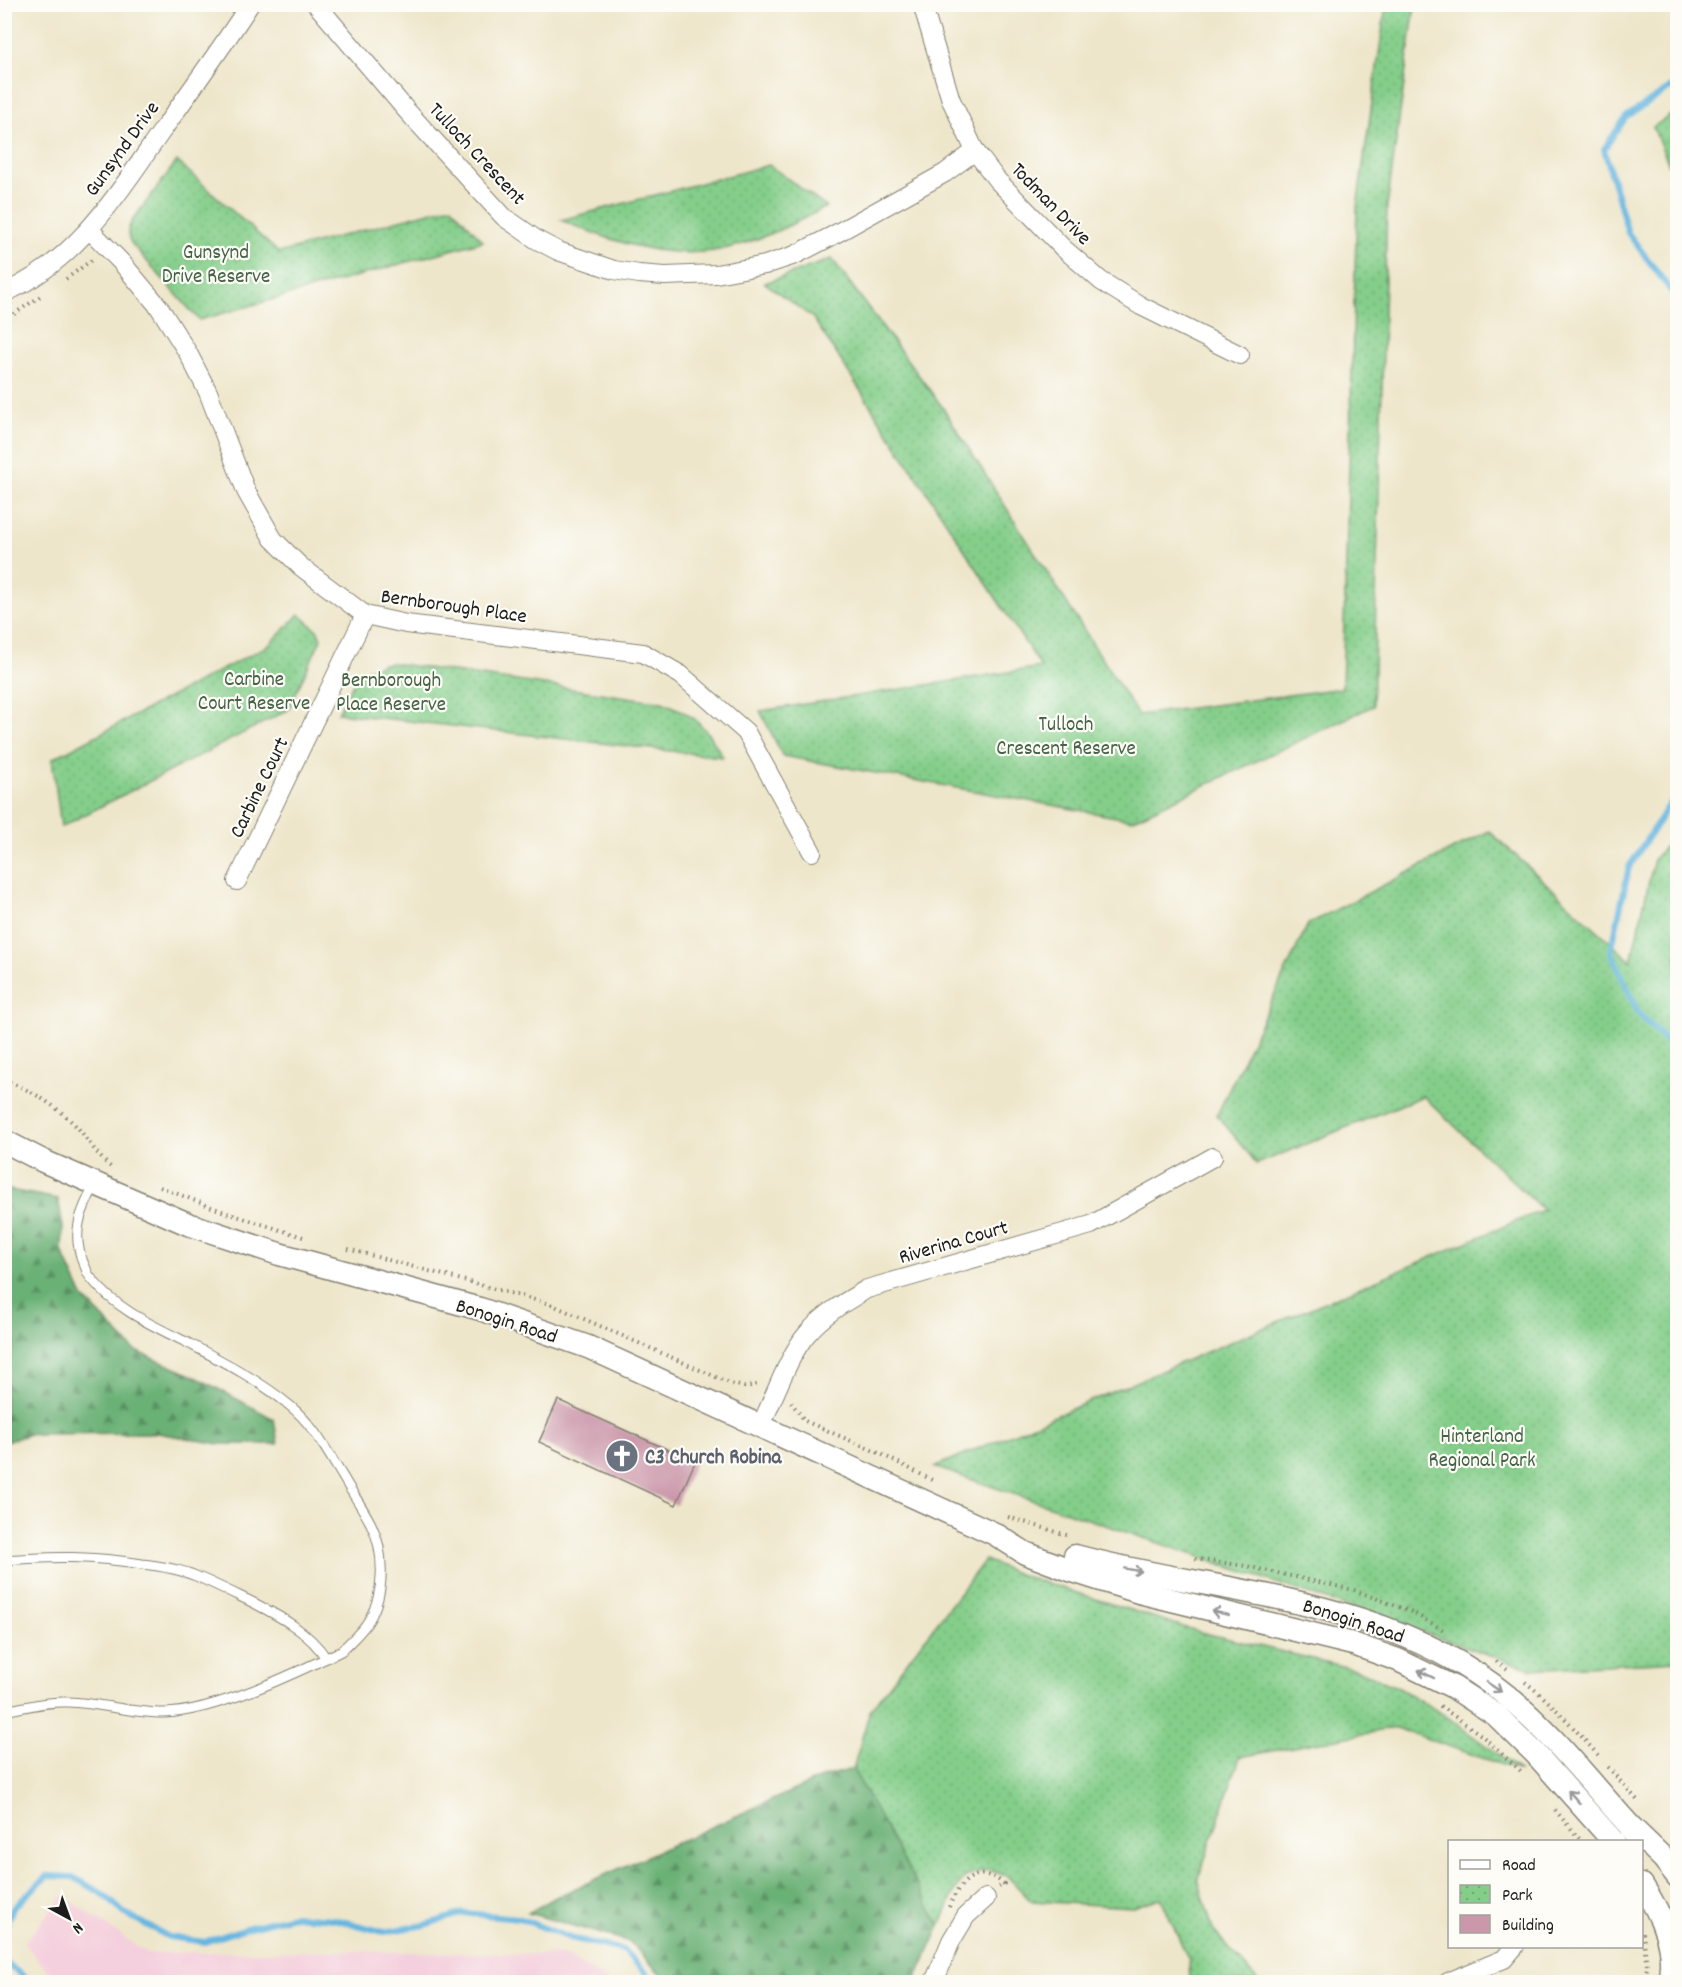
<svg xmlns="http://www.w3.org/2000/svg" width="1682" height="1987" viewBox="0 0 1682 1987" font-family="Dekko,sans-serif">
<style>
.built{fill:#f4cfdd}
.forest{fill:url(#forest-firs);stroke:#446649;stroke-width:1.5}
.park{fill:url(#park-dots);stroke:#507553;stroke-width:1.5}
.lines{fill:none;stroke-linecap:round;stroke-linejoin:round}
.stream{stroke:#66b6e0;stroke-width:6}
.building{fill:#cb97aa}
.service-casing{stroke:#858173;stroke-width:11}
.minor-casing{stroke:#858173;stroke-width:20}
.tertiary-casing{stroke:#858173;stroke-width:25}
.path{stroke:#858173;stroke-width:4;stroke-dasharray:1.5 4.5;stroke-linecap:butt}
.service{stroke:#fff;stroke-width:9}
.minor{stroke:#fff;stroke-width:18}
.tertiary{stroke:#fff;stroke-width:22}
.oneway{stroke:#999}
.labels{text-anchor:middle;stroke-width:4.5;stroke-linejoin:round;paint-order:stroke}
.street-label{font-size:21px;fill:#1c1c1c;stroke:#fdfcf7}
.park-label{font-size:21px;fill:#466348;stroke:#fdfcf7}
.worship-label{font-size:21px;font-weight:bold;fill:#5b616d;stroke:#fdfcf7;text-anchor:start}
</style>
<defs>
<pattern id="forest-firs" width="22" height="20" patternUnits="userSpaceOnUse" patternTransform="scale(1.5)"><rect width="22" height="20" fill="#6bb176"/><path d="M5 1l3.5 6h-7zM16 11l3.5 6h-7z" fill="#578f60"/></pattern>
<pattern id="park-dots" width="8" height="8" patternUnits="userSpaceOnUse" patternTransform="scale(1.5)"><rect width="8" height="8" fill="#84ce8a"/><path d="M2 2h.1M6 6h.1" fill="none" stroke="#71b076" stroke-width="1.8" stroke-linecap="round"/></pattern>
</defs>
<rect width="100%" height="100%" fill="#fdfcf7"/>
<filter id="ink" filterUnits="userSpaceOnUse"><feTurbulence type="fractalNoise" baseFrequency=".0167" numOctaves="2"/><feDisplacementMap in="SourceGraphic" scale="12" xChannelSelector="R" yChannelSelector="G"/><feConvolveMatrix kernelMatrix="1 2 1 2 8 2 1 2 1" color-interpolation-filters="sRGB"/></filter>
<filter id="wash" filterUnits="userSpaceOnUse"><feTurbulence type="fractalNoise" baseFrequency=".008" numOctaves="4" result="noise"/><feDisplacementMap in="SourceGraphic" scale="24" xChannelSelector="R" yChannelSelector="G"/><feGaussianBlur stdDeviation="1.35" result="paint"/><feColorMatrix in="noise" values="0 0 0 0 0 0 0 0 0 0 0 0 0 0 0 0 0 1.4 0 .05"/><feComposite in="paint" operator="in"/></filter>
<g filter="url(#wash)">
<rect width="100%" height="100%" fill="#eee6ca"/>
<!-- built -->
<path class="built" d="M 63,1896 L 147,1953 L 360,1951 L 565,1955 L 610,1982 L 57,1982 L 24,1943 Z"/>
<!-- forest -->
<g class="forest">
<path d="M 5,1189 L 58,1199 L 63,1226 L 62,1251 L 83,1297 L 134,1350 L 196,1377 L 274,1419 L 278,1444 L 220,1444 L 157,1433 L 30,1434 L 5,1442 Z"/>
<path d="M 853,1769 L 940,1926 L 915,1982 L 668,1982 L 630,1942 L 528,1913 L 556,1897 L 823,1777 Z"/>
</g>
<!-- park -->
<g class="park">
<path d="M 1386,5 L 1415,5 L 1387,206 L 1373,706 L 1132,820 L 783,756 L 760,711 L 1041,667 L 813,318 L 765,283 L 832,259 L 943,408 L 1138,715 L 1342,688 L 1357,207 Z"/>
<path d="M 1677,111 L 1677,184 L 1653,127 Z"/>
<path d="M 177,161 L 279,253 L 451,206 L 483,241 L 199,320 L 131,243 C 127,234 127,230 132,221 Z"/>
<path d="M 769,165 L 826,207 C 795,223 762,240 728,248 C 672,262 612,242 561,220 Z"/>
<path d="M 299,614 L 318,631 L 321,639 L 288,710 L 61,827 L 52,759 L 269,645 Z"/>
<path d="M 392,663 L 662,702 C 696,715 705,726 723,757 L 338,713 C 351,685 357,666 392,663 Z"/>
<path d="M 1489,831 L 1631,961 L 1654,859 L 1677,833 L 1677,1661 L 1531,1669 L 934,1467 L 1543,1210 L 1423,1096 L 1257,1164 L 1217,1115 L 1308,924 Z"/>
<path d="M 985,1560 L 1023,1576 L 1200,1632 L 1355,1669 L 1399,1688 L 1446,1716 L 1520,1771 L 1396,1728 L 1240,1757 L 1198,1879 L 1213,1930 L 1259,1982 L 1190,1982 L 1189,1961 L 1161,1898 L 1133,1907 L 1031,1901 L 1007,1876 L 988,1870 L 965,1877 L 955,1891 L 940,1926 L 853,1769 L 870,1710 Z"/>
</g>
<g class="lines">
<!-- stream -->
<g class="stream">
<path d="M 1678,83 L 1626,117 L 1604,149 L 1628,233 L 1678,300"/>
<path d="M 1678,799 L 1671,802 L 1629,867 L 1611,952 L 1639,1014 L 1678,1052"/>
<path d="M 4,1929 L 13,1908 L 47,1876 L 73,1877 L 103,1894 L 124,1913 L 169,1937 L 205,1942 L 246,1928 L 293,1916 L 334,1919 L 384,1932 L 425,1925 L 463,1913 L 519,1918 L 570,1938 L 623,1950 L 655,1982"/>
<path d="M 4,1962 L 31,1982"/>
</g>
</g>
<g id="blocks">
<!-- building -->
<path class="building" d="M 558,1400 L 695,1462 L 676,1505 L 539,1442 Z"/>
</g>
</g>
<g filter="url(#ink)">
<use href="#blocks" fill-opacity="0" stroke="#858173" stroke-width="1.5"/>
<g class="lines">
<defs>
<g id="service">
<path d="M 4,1560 C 52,1556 94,1556 142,1564 C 160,1566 179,1569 196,1576 C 215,1584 235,1594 254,1603 C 281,1617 309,1632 326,1658"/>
<path d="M 4,1711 C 26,1707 46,1701 68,1702 C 100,1703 132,1713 164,1713 C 214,1712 296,1673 341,1651 C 351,1641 362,1632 369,1620 C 385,1593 385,1552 371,1524 C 363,1508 352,1493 343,1477 C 327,1451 313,1424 289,1405 C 259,1380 222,1361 188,1343 C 154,1326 115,1309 91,1278 C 87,1274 86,1267 83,1262 C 71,1233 81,1210 95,1185"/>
</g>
<g id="minor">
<path d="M 316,4 L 407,111 L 504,217 L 537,240 L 558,251 L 614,270 L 639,274 L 665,276 L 716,274 L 765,265 L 795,255 L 830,237 L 945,173 L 975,151"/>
<path d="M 922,4 L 951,100 L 975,151 L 997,180 L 1063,248 L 1101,281 L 1141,306 L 1240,355"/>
<path d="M 90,230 L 122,263 L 159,307 L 188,353 L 208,392 L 246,491 L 273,539 L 300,566 L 365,615 L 406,624 L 643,653 L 681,675 L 746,732 L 812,852"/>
<path d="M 4,293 C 78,261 119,191 164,128 C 193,87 223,46 250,4"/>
<path d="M 237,881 L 365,615"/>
<path d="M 760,1427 C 773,1401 789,1354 807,1334 C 824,1314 845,1302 867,1289 L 1091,1225 L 1213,1157"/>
<path d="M 934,1982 L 951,1941 L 966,1916 L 986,1898"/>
<path d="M 1448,1982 L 1504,1959 L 1515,1946"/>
</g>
<g id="tertiary">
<path d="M 4,1141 L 43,1161 L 188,1224 L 279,1254 L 480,1309 L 588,1347 L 995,1534 L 1025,1553 L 1070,1570 L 1139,1592 L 1353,1644 L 1398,1660 L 1453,1687 L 1496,1715 L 1535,1753 L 1614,1842"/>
<path d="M 1075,1556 C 1221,1595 1384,1595 1507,1696 C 1552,1733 1590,1782 1629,1825 L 1639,1842"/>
<path d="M 1632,1828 L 1663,1858 L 1678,1877"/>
<path d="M 1642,1885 C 1661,1914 1677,1947 1669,1982"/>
</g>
</defs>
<!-- service casing -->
<use href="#service" class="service-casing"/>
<!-- minor casing -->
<use href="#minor" class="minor-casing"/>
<!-- tertiary casing -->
<use href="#tertiary" class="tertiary-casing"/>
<!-- path -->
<g class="path">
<path d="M 66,279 L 93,259"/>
<path d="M 4,321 L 42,295"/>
<path d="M 4,1080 C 32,1090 58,1107 78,1128 C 89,1141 98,1157 111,1167"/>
<path d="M 160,1187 L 227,1213 L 303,1237"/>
<path d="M 348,1249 L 550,1304 L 732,1384 L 744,1387 L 757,1385 L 759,1387"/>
<path d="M 791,1402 L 805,1421 L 879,1453 L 934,1481"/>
<path d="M 1008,1517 L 1070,1536"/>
<path d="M 1195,1559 L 1246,1566 L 1354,1590 L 1412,1612 L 1445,1631"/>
<path d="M 1496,1661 L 1509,1670"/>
<path d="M 1525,1682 C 1553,1703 1576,1731 1600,1757"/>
<path d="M 1440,1706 L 1481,1735 L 1523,1773"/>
<path d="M 1608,1767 L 1639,1802"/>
<path d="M 1555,1810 L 1582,1842"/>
<path d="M 949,1907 C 959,1882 978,1862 1004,1884 L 999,1887"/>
<path d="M 1643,1933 L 1647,1968 L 1644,1982"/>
</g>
<!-- service -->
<use href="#service" class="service"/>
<!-- minor -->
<use href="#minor" class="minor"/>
<!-- tertiary -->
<use href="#tertiary" class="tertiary"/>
</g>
<!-- one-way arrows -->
<defs><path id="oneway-shaft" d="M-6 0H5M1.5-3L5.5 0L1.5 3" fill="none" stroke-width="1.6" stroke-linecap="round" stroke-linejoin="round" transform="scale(1.5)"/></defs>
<g class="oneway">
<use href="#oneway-shaft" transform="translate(1133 1570) rotate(10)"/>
<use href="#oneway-shaft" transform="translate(1220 1613) rotate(-166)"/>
<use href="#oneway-shaft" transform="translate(1426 1674) rotate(-153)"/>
<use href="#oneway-shaft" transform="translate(1494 1687) rotate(34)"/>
<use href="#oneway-shaft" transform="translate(1574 1797) rotate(-132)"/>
</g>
</g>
<!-- icons -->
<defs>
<symbol id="church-disc" viewBox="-11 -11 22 22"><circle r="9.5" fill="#6b7280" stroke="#fdfcf7"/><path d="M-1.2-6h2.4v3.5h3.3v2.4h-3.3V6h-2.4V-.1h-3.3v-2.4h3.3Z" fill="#fff"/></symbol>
</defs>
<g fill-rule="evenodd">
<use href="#church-disc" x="603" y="1437" width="38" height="38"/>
</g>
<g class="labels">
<!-- street labels -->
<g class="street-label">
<text transform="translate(121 148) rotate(-54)" y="7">Gunsynd Drive</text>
<text transform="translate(478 153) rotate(47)" y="7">Tulloch Crescent</text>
<text transform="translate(1052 203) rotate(46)" y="7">Todman Drive</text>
<text transform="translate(454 605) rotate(8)" y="7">Bernborough Place</text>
<text transform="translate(258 787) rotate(-64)" y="7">Carbine Court</text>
<text transform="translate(953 1241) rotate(-16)" y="7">Riverina Court</text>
<text transform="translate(507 1320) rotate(18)" y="7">Bonogin Road</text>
<text transform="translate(1354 1620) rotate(18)" y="7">Bonogin Road</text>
</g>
<!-- park labels -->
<g class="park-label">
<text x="216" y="258">Gunsynd<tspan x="216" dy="24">Drive Reserve</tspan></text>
<text x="254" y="685">Carbine<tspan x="254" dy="24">Court Reserve</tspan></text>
<text x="391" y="686">Bernborough<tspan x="391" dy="24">Place Reserve</tspan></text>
<text x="1066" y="730">Tulloch<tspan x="1066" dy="24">Crescent Reserve</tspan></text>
<text x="1482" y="1442">Hinterland<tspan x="1482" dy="24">Regional Park</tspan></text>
</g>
<!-- worship labels -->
<g class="worship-label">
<text x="645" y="1463">C3 Church Robina</text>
</g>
</g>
<!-- margin -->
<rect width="1682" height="1987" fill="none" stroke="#fdfcf7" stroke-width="24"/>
<!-- legend -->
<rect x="1448" y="1840" width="195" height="108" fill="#fdfcf7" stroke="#a3a29f" stroke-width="1.5"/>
<rect x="1460" y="1860" width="30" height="9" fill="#ffffff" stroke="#a3a29f" stroke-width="1.5"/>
<text x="1502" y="1870" font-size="18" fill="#1c1c1c">Road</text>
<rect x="1460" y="1885" width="30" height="18" fill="url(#park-dots)" stroke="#a3a29f" stroke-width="1.5"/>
<text x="1502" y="1900" font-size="18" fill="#1c1c1c">Park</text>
<rect x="1460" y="1915" width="30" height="18" fill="#cb97aa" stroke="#a3a29f" stroke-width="1.5"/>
<text x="1502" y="1930" font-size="18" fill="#1c1c1c">Building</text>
<!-- north arrow -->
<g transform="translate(69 1918) rotate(139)" stroke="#fdfcf7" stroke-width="4.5" paint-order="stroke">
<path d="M0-4.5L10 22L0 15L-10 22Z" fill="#1c1c1c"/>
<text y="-9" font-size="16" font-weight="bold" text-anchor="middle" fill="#1c1c1c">N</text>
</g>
</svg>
